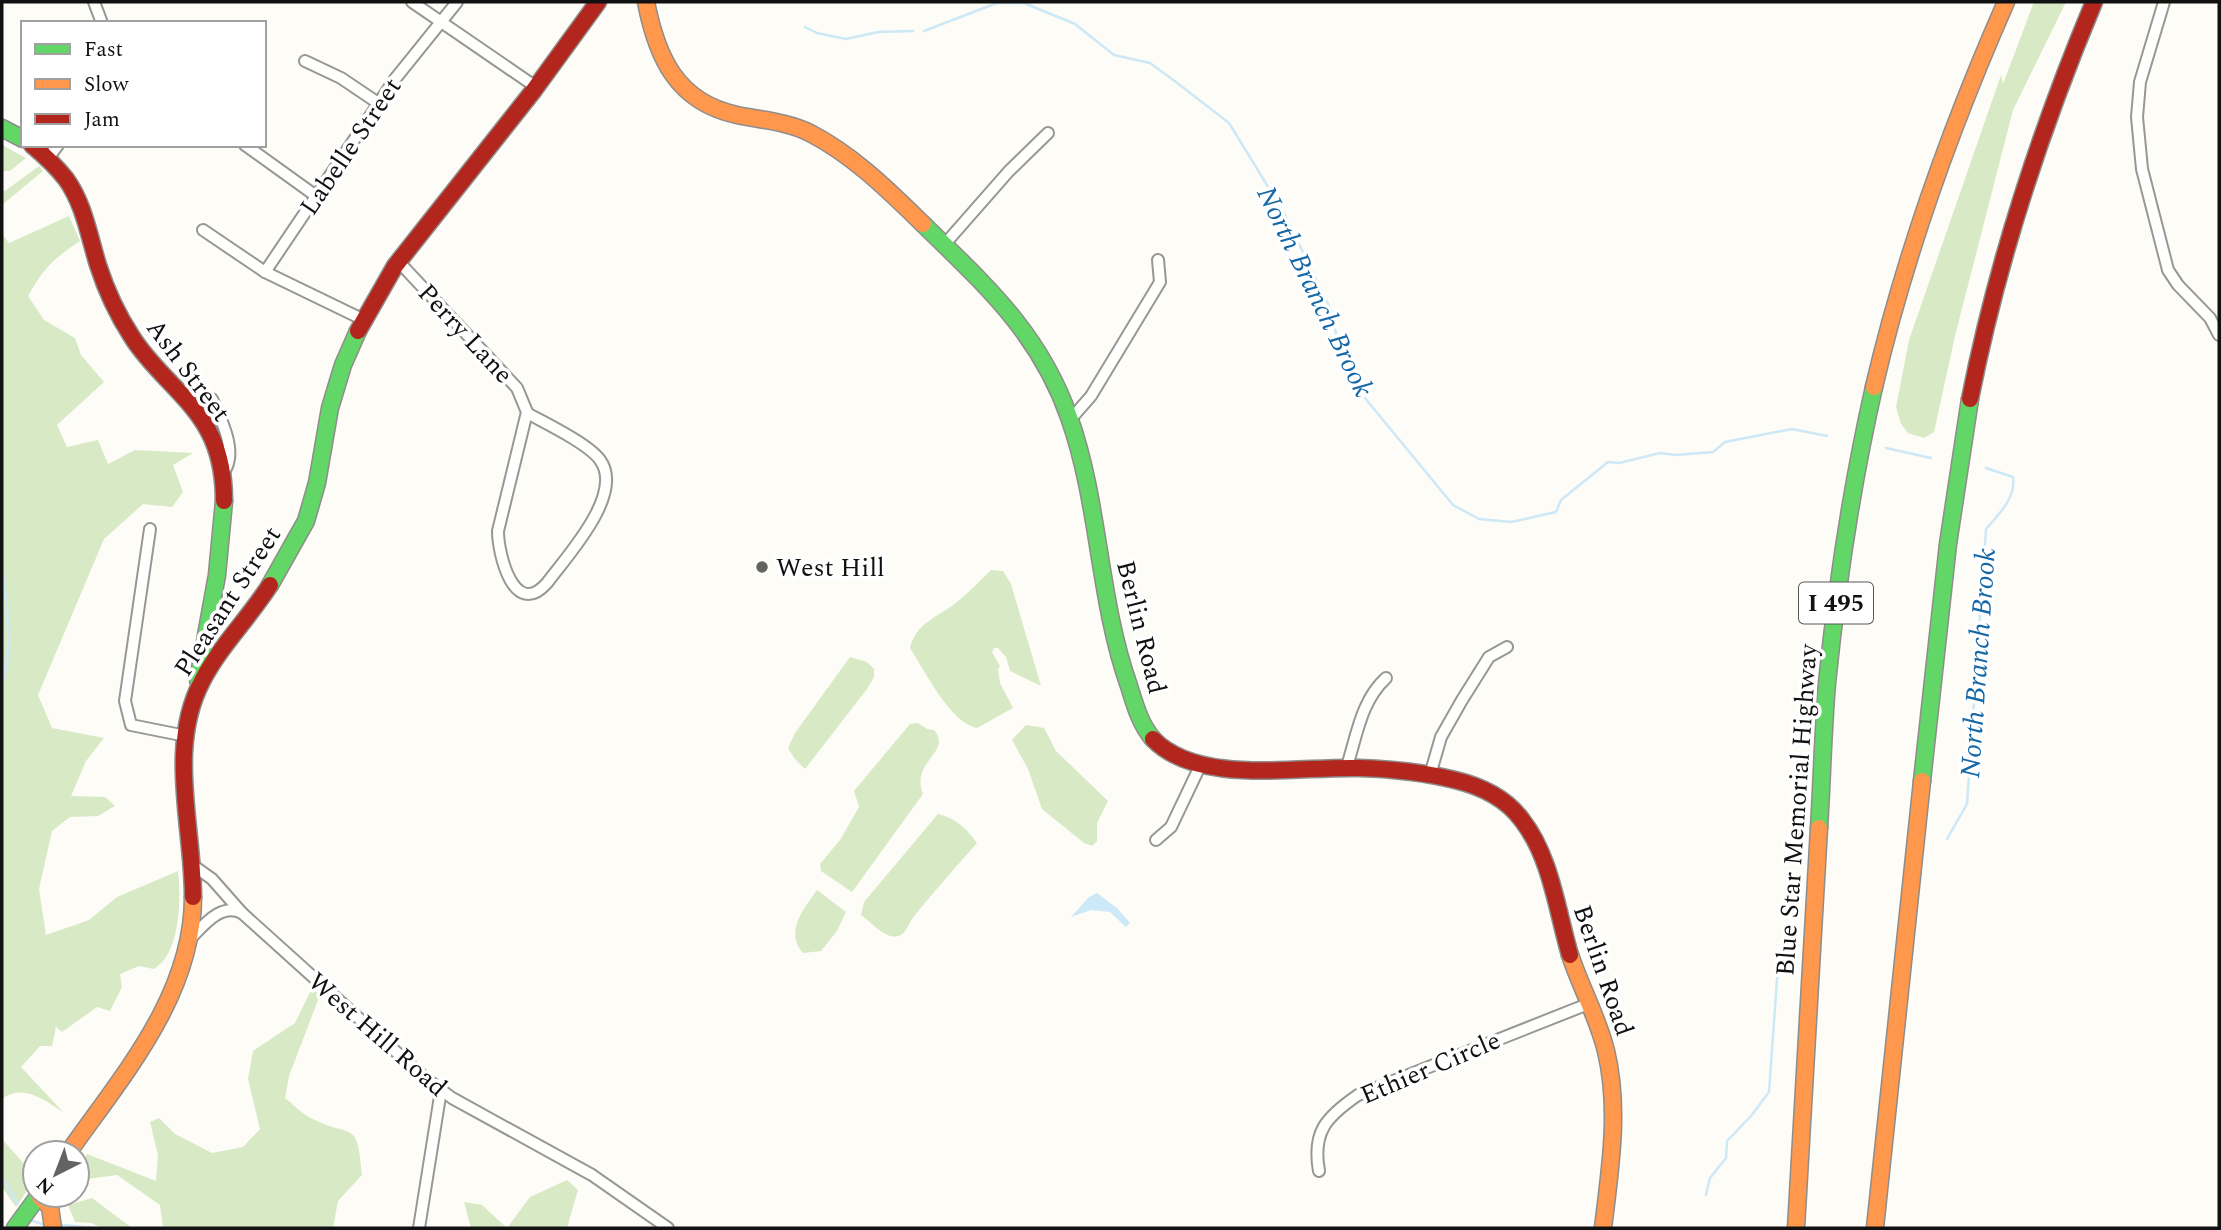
<svg xmlns="http://www.w3.org/2000/svg" width="2221" height="1230" viewBox="0 0 2221 1230" font-family="Spectral,serif">
<style>
.forest{fill:#d8eac5}
.water{fill:#cde8f7}
.lines{fill:none;stroke-linecap:round;stroke-linejoin:round}
.stream{stroke:#cde8f7;stroke-width:2.5}
.street-casing{stroke:#979795;stroke-width:14}
.fast-casing{stroke:#8e8d8b;stroke-width:19}
.slow-casing{stroke:#8e8d8b;stroke-width:19}
.jam-casing{stroke:#8e8d8b;stroke-width:19}
.street{stroke:#fffffe;stroke-width:10}
.fast{stroke:#63d668;stroke-width:16}
.slow{stroke:#ff974d;stroke-width:16}
.jam{stroke:#b3261e;stroke-width:16}
.poi-dot{fill:#646362;stroke:#fff;stroke-width:2.5}
.labels{text-anchor:middle;stroke-width:7;stroke-linejoin:round;paint-order:stroke}
.shield{fill:#fff;stroke:#585858;stroke-width:2}
.shield-label{font-size:24px;font-weight:bold;fill:#111}
.street-label{font-size:26px;fill:#111;stroke:#fff}
.poi-label{font-size:26px;fill:#111;stroke:#fff;text-anchor:start}
.water-label{font-size:28px;font-style:italic;fill:#1768a6;stroke:#fff}
</style>
<rect width="100%" height="100%" fill="#fdfcf7"/>
<!-- forest -->
<g class="forest">
<path d="M 2034,2 L 2066,2 L 2013,110 L 1955,336 L 1934,432 L 1924,438 L 1908,433 L 1901,424 L 1896,407 L 1909,340 L 2001,75 L 2003,84 Z"/>
<path d="M 2,144 L 4,146 L 26,158 L 10,171 L 4,171 L 2,169 Z"/>
<path d="M 39,166 L 43,171 L 2,205 L 2,190 L 5,191 Z"/>
<path d="M 69,216 L 80,241 C 53,259 44,268 28,296 L 44,320 L 75,338 L 81,355 L 104,382 L 57,425 L 67,447 L 98,440 L 108,464 L 135,450 L 193,453 L 173,465 L 183,492 L 172,507 L 143,504 L 104,539 L 38,695 L 52,728 L 104,738 L 86,761 L 71,796 L 105,797 L 115,806 L 98,816 L 70,817 L 52,831 L 39,889 L 46,935 L 89,920 L 117,897 L 178,871 C 181,896 180,935 166,957 C 163,962 158,966 154,969 L 139,966 L 120,974 L 122,987 L 110,1011 L 97,1007 L 62,1032 L 56,1027 L 52,1046 L 40,1046 L 21,1067 L 63,1112 C 44,1100 23,1083 2,1099 L 2,234 L 9,243 Z"/>
<path d="M 991,570 L 1003,571 L 1011,584 L 1041,686 L 1010,671 L 1006,657 L 998,648 L 994,648 L 992,652 L 1000,666 L 998,669 L 1000,683 L 1013,708 L 977,728 C 950,723 925,671 910,648 C 916,622 939,617 957,602 C 969,592 980,581 991,570 Z"/>
<path d="M 850,657 L 867,662 L 874,669 L 874,677 L 867,689 L 805,769 L 794,758 L 788,748 L 795,733 Z"/>
<path d="M 918,723 L 927,729 L 934,730 C 953,752 910,761 923,794 L 852,892 L 821,871 L 820,864 L 840,840 L 859,807 L 854,791 L 910,724 Z"/>
<path d="M 1026,725 L 1044,728 L 1056,751 L 1108,801 L 1097,823 L 1097,841 L 1092,846 L 1084,843 L 1042,809 L 1028,769 L 1012,740 Z"/>
<path d="M 938,814 C 956,818 967,829 977,843 C 956,867 935,890 915,915 C 910,920 906,935 898,936 C 886,940 871,922 861,915 L 864,902 Z"/>
<path d="M 817,890 L 846,912 L 837,931 L 821,951 L 803,953 C 784,931 804,909 817,890 Z"/>
<path d="M 312,988 L 320,995 L 289,1076 L 285,1098 C 293,1104 302,1114 311,1118 C 352,1140 357,1116 362,1175 L 338,1201 L 333,1228 L 163,1228 L 160,1205 L 117,1175 L 87,1179 L 79,1169 L 87,1154 L 156,1181 L 158,1155 L 150,1122 L 159,1118 L 175,1134 L 212,1153 L 243,1147 L 260,1129 L 248,1079 L 253,1051 L 295,1023 Z"/>
<path d="M 2,1139 L 25,1165 L 35,1164 L 35,1179 L 16,1207 L 2,1187 Z"/>
<path d="M 567,1180 L 578,1190 L 567,1228 L 471,1228 L 464,1202 L 482,1205 L 507,1228 L 530,1197 Z"/>
<path d="M 92,1198 L 132,1228 L 101,1228 L 92,1223 L 75,1222 L 68,1205 Z"/>
</g>
<!-- water -->
<path class="water" d="M 1097,893 L 1117,908 L 1130,923 L 1126,927 L 1110,912 L 1091,910 L 1071,917 L 1089,897 Z"/>
<g class="lines">
<!-- stream -->
<g class="stream">
<path d="M 805,27 L 817,33 L 846,39 L 878,32 L 913,31"/>
<path d="M 924,31 L 997,3 L 1024,3 L 1075,24 L 1114,55 L 1150,63 L 1176,82 L 1229,123 L 1283,211 L 1332,312 L 1338,345 L 1360,392 L 1453,505 L 1479,519 L 1511,522 L 1556,512 L 1561,500 L 1608,462 L 1619,463 L 1660,453 L 1676,455 L 1713,452 L 1725,442 L 1792,429 L 1827,436"/>
<path d="M 1886,448 L 1931,458"/>
<path d="M 2,565 C 6,601 14,650 2,684"/>
<path d="M 1947,839 L 1967,804 L 1986,529 C 1999,514 2016,498 2013,477 L 1986,468"/>
<path d="M 2,1177 L 18,1204"/>
<path d="M 1706,1195 L 1710,1178 L 1726,1158 L 1727,1141 L 1751,1116 L 1769,1092 L 1778,966"/>
<path d="M 33,1221 L 42,1224"/>
<path d="M 63,1225 L 95,1228"/>
</g>
<defs>
<g id="street">
<path d="M 94,2 L 102,23"/>
<path d="M 412,2 L 536,87"/>
<path d="M 2164,2 L 2140,82 L 2137,117 L 2142,169 L 2168,270 L 2178,285 L 2210,318 L 2219,335"/>
<path d="M 305,61 L 341,78 L 378,103"/>
<path d="M 245,145 L 316,196"/>
<path d="M 49,157 L 58,145"/>
<path d="M 203,230 L 265,272 L 362,319"/>
<path d="M 944,245 L 1009,171 L 1048,133"/>
<path d="M 398,261 L 517,388 L 527,412 L 498,531 C 498,554 514,620 547,583 C 567,556 625,494 600,460 C 589,444 545,423 527,413"/>
<path d="M 265,272 L 395,79 L 457,2"/>
<path d="M 212,399 C 221,419 239,453 223,473"/>
<path d="M 1070,420 L 1091,396 L 1160,282 L 1158,260"/>
<path d="M 150,529 L 125,701 L 131,725 L 186,736"/>
<path d="M 1347,766 C 1357,735 1361,701 1386,678"/>
<path d="M 1430,775 L 1441,737 L 1462,700 L 1489,657 L 1507,647"/>
<path d="M 1156,840 L 1171,827 L 1201,764"/>
<path d="M 191,864 L 212,879 L 242,913"/>
<path d="M 190,939 C 203,926 221,902 242,913 L 424,1077 L 452,1098 L 592,1175 L 668,1228"/>
<path d="M 1319,1171 C 1312,1132 1326,1117 1358,1095 L 1588,1004"/>
<path d="M 419,1228 L 441,1090"/>
</g>
<g id="fast">
<path d="M 2,128 L 23,139"/>
<path d="M 923,224 C 985,285 1039,332 1069,417 C 1100,504 1098,599 1129,686 C 1135,705 1140,724 1153,739"/>
<path d="M 270,585 L 306,521 L 317,483 L 330,408 L 343,365 L 358,331"/>
<path d="M 198,680 L 217,575 L 224,501"/>
<path d="M 1922,781 L 1948,544 L 1970,399"/>
<path d="M 1819,828 C 1822,780 1823,731 1827,683 C 1837,584 1852,484 1874,387"/>
<path d="M 15,1228 L 39,1195"/>
</g>
<g id="slow">
<path d="M 646,2 C 657,58 677,102 737,115 C 762,120 788,122 810,133 C 853,155 889,191 923,224"/>
<path d="M 1874,387 C 1905,254 1951,127 2006,2"/>
<path d="M 1570,955 C 1581,988 1598,1018 1606,1051 C 1620,1109 1610,1170 1603,1228"/>
<path d="M 68,1153 C 122,1076 193,996 193,897"/>
<path d="M 39,1196 L 50,1207 L 53,1228"/>
<path d="M 1796,1228 L 1819,828"/>
<path d="M 1875,1228 L 1922,781"/>
</g>
<g id="jam">
<path d="M 32,145 C 45,156 56,166 66,179 C 84,204 89,236 98,265 C 106,290 117,314 132,337 C 155,374 194,398 212,438 C 221,458 224,479 224,501"/>
<path d="M 358,331 L 395,266 L 534,90 L 598,2"/>
<path d="M 1970,399 C 1997,262 2040,131 2094,2"/>
<path d="M 1153,739 C 1198,786 1299,766 1359,768 C 1391,769 1423,772 1455,780 C 1480,786 1506,798 1522,820 C 1551,857 1557,911 1570,955"/>
<path d="M 193,897 C 193,825 167,748 202,681 C 220,646 249,618 270,585"/>
</g>
</defs>
<!-- street casing -->
<use href="#street" class="street-casing"/>
<!-- fast casing -->
<use href="#fast" class="fast-casing"/>
<!-- slow casing -->
<use href="#slow" class="slow-casing"/>
<!-- jam casing -->
<use href="#jam" class="jam-casing"/>
<!-- street -->
<use href="#street" class="street"/>
<!-- fast -->
<use href="#fast" class="fast"/>
<!-- slow -->
<use href="#slow" class="slow"/>
<!-- jam -->
<use href="#jam" class="jam"/>
</g>
<!-- markers -->
<circle class="poi-dot" cx="762" cy="567" r="7"/>
<g class="labels">
<!-- shield labels -->
<rect class="shield" x="1799" y="582.5" width="74" height="41" rx="5"/>
<g class="shield-label">
<text x="1836" y="611">I 495</text>
</g>
<!-- street labels -->
<g class="street-label">
<text transform="translate(350 146) rotate(-56)" y="9">Labelle Street</text>
<text transform="translate(466 333) rotate(47)" y="9">Perry Lane</text>
<text transform="translate(189 370) rotate(53)" y="9">Ash Street</text>
<text transform="translate(227 601) rotate(-57)" y="9">Pleasant Street</text>
<text transform="translate(1142 627) rotate(76)" y="9">Berlin Road</text>
<text transform="translate(1796 810) rotate(-86)" y="9">Blue Star Memorial Highway</text>
<text transform="translate(1604 970) rotate(71)" y="9">Berlin Road</text>
<text transform="translate(378 1034) rotate(41)" y="9">West Hill Road</text>
<text transform="translate(1430 1067) rotate(-23)" y="9">Ethier Circle</text>
</g>
<!-- poi labels -->
<g class="poi-label">
<text x="776" y="576">West Hill</text>
</g>
<!-- water labels -->
<g class="water-label">
<text transform="translate(1316 291) rotate(64)" y="10">North Branch Brook</text>
<text transform="translate(1977 663) rotate(-86)" y="10">North Branch Brook</text>
</g>
</g>
<!-- border -->
<rect width="2221" height="1230" fill="none" stroke="#111111" stroke-width="7"/>
<!-- legend -->
<rect x="21" y="21" width="245" height="126" fill="#ffffff" stroke="#a0a0a0" stroke-width="2"/>
<rect x="35" y="44" width="35" height="10" fill="#63d668" stroke="#a0a0a0" stroke-width="2"/>
<text x="84" y="56" font-size="21" fill="#111111">Fast</text>
<rect x="35" y="79" width="35" height="10" fill="#ff974d" stroke="#a0a0a0" stroke-width="2"/>
<text x="84" y="91" font-size="21" fill="#111111">Slow</text>
<rect x="35" y="114" width="35" height="10" fill="#b3261e" stroke="#a0a0a0" stroke-width="2"/>
<text x="84" y="126" font-size="21" fill="#111111">Jam</text>
<!-- north arrow -->
<g transform="translate(56 1174) rotate(222)"><circle r="33" fill="#ffffff" stroke="#a0a0a0" stroke-width="2"/>
<path d="M0-5L12 26L0 18L-12 26Z" fill="#646362"/>
<text y="-10" font-size="19" font-weight="bold" text-anchor="middle" fill="#111111">N</text>
</g>
</svg>
